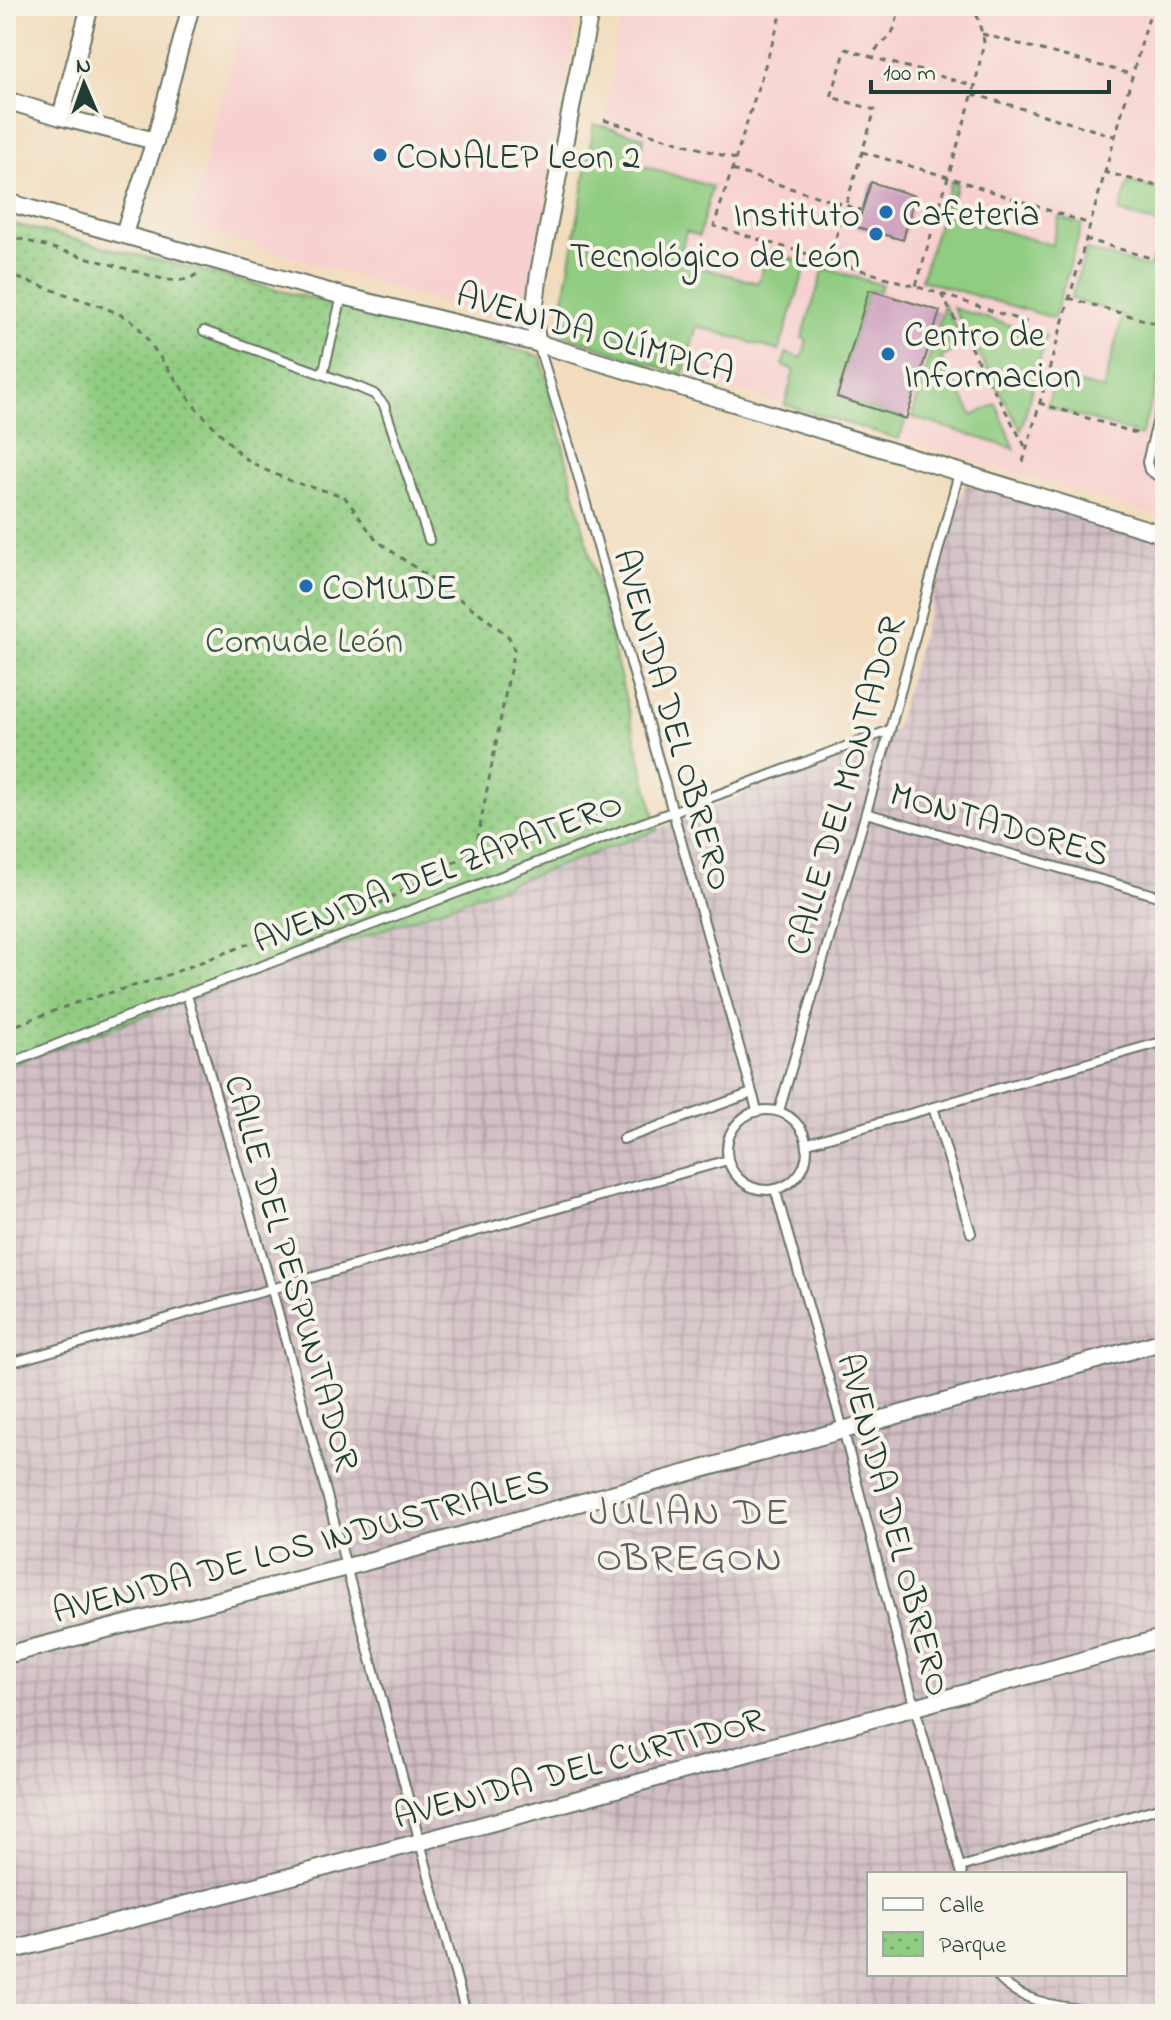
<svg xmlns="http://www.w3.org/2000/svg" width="1171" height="2020" viewBox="0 0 1171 2020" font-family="'Indie Flower',sans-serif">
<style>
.built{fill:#f7d0cf}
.industrial{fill:url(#industrial-grid);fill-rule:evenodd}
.grass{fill:#90cc81;stroke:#58845a;stroke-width:2}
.park{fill:url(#park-dots);stroke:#58845a;stroke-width:2}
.building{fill:#cb9bbb}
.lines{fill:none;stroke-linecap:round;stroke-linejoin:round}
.service-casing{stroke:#697564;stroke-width:12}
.minor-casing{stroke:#697564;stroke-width:20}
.path{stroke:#697564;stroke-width:3;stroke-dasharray:6 6;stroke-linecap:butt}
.service{stroke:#fff;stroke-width:8}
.minor{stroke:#fff;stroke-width:16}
.poi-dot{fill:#1f6fb2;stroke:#f7f3e8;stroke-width:3}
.labels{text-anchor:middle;stroke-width:8;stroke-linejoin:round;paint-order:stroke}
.poi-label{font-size:36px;fill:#1f3d34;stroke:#f7f3e8;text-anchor:start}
.street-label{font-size:36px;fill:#1f3d34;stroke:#f7f3e8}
.park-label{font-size:36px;fill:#365a43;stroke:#f7f3e8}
.quarter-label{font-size:40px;letter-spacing:2px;fill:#5b5e63;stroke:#f7f3e8}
</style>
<defs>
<pattern id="industrial-grid" width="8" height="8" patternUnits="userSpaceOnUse" patternTransform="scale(2)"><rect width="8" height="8" fill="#d2bec5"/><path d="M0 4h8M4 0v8" fill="none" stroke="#aa9ca1"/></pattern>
<pattern id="park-dots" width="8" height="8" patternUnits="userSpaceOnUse" patternTransform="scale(2)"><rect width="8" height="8" fill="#90cc81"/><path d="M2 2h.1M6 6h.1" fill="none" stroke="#75a76a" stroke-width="1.8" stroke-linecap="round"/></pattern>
</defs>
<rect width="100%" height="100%" fill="#f7f3e8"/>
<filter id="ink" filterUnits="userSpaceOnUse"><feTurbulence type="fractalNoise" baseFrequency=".0125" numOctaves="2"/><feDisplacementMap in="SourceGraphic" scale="16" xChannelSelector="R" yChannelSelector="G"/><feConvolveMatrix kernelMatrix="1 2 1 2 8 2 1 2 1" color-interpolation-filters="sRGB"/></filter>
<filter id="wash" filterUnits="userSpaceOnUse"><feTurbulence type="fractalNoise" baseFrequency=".006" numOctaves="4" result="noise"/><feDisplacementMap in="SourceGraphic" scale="32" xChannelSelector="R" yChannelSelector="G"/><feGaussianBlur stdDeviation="1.8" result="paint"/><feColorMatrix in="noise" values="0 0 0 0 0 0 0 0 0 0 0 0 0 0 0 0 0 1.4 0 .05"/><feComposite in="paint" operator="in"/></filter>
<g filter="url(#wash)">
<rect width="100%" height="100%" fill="#f2dcbd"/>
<!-- built -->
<g class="built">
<path d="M 246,6 L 579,6 L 523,327 L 189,225 Z"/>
<path d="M 622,6 L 1165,6 L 1165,518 L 570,341 Z"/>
</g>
<!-- industrial -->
<path class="industrial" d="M 966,482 L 1165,540 L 1165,2014 L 6,2014 L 6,1066 L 681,821 L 895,729 ZM 869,1874 L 1125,1874 L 1125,1974 L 869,1974 Z"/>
<!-- grass -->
<g class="grass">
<path d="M 594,124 L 644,137 L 637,164 L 712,187 L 699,236 L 686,231 L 679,262 L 758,283 L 768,252 L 807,263 L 779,351 L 697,326 L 683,375 L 558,333 Z"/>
<path d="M 951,181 L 957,184 L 947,215 L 1052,245 L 1059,217 L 1082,225 L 1054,318 L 921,280 Z"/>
<path d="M 1129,182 L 1165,191 L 1165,226 L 1119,212 Z"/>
<path d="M 1086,250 L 1149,268 L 1152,258 L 1165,262 L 1165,356 L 1141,436 L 1047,406 L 1055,377 L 1103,390 L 1123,315 L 1071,299 Z"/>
<path d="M 824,268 L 882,285 L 879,292 L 869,290 L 837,396 L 906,419 L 899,439 L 785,405 L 794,370 L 783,366 L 786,353 L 802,358 L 807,340 L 802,338 Z"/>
<path d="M 944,305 L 965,344 L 941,358 L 973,416 L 996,404 L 1015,449 L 912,417 Z"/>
<path d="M 953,308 L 1046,336 L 1021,430 Z"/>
</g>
<!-- park -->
<path class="park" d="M 6,222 L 541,356 L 658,830 L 6,1066 Z"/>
<g id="blocks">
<!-- building -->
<g class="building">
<path d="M 871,182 L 915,196 L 903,240 L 857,227 Z"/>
<path d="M 869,290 L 940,311 L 906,419 L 837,397 Z"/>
</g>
</g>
</g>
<g filter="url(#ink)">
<use href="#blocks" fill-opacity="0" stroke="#697564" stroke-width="2"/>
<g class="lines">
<defs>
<g id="service">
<path d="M 204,331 L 360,388 L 374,394 L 384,405 L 429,540"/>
<path d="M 538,344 L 575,465 L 757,1110"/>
<path d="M 323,374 L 342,296"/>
<path d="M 1165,392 L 1147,462 L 1149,470 L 1165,481"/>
<path d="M 866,813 L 1165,898"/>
<path d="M 187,995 L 272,1290 L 466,2014"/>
<path d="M 6,1065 L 105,1025 L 890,730"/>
<path d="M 933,1107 L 971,1233"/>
<circle cx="767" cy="1150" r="40"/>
<path d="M 779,1111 L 890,730 L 959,473"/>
<path d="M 623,1139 L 752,1093"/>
<path d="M 808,1143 L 1165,1041"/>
<path d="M 775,1189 L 843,1429 L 915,1708 L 962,1874"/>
<path d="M 6,1364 L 728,1160"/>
<path d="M 961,1867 L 1158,1808 L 1165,1808"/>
<path d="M 996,1974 C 1017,2005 1074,2008 1109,2014"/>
</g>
<g id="minor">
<path d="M 6,100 L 61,117 L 155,141"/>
<path d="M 61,117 L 90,6"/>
<path d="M 6,202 L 343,296 L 537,343 L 1165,535"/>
<path d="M 124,233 L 155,141 L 191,6"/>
<path d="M 537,343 L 534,312 L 539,273 L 591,6"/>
<path d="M 6,1655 L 347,1567 L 1165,1341"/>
<path d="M 6,1952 C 393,1850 780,1746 1165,1637"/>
</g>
</defs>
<!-- service casing -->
<use href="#service" class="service-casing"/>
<!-- minor casing -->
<use href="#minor" class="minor-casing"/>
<!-- path -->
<g class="path">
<path d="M 784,6 L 714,226 L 941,294 L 1029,323"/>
<path d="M 896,6 L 899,8 C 897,18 896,28 890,36 C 883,44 876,47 871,57 L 975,86 L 916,286"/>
<path d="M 955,6 L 976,12 L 984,41 L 975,86"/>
<path d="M 982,34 L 1131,74"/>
<path d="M 973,94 L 1114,136"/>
<path d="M 604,120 L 735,159"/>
<path d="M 862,152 L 948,177 L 1090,224"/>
<path d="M 732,170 L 861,210"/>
<path d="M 1104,172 L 1165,188"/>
<path d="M 6,235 L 163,279 C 175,281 188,282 198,273"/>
<path d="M 1085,239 L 1165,262"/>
<path d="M 829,260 L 875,110 L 831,97 L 846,49 L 871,57"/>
<path d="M 6,274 L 103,307 L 128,318 L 137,325 L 196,408 L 243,457 L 261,468 L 293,482 L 344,496 L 376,540 L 482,615 L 509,637 L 514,649 L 476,847 L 471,853 L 353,918"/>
<path d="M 941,294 L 1026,448"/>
<path d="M 1069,298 L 1165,326"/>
<path d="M 1157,381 L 1165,356"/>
<path d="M 1039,403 L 1142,435"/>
<path d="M 1023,462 L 1152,6"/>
<path d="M 6,1029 L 75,1003 L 157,979 L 282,931 L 311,922 L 326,926 L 338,924"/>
</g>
<!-- service -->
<use href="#service" class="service"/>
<!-- minor -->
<use href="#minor" class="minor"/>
</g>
</g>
<!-- markers -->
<g class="poi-dot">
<circle cx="380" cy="155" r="8"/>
<circle cx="886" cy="212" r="8"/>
<circle cx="876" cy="234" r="8"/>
<circle cx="888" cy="354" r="8"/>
<circle cx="306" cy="586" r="8"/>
</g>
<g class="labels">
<!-- poi labels -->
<g class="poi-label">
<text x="396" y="168">CONALEP Leon 2</text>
<text x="902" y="225">Cafeteria</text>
<text x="860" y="226" text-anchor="end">Instituto<tspan x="860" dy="41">Tecnológico de León</tspan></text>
<text x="904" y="346">Centro de<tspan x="904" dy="41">Informacion</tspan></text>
<text x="322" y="599">COMUDE</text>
</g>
<!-- street labels -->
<g class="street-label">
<text transform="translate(596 331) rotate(16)" y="13">AVENIDA OLÍMPICA</text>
<text transform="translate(675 719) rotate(74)" y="13">AVENIDA DEL OBRERO</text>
<text transform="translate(843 785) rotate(-74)" y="13">CALLE DEL MONTADOR</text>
<text transform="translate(1000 822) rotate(16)" y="13">MONTADORES</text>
<text transform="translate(437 870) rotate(-21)" y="13">AVENIDA DEL ZAPATERO</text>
<text transform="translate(294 1272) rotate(74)" y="13">CALLE DEL PESPUNTADOR</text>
<text transform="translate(896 1524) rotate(75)" y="13">AVENIDA DEL OBRERO</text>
<text transform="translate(300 1544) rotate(-15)" y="13">AVENIDA DE LOS INDUSTRIALES</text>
<text transform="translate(578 1766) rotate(-15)" y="13">AVENIDA DEL CURTIDOR</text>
</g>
<!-- park labels -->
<g class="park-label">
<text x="304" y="652">Comude León</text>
</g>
<!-- quarter labels -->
<g class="quarter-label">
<text x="690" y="1524">JULIAN DE<tspan x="690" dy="46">OBREGON</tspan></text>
</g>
</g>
<!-- margin -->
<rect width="1171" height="2020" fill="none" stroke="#f7f3e8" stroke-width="32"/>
<!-- legend -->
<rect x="867" y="1872" width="260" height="104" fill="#f7f3e8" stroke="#a1aaa0" stroke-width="2"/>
<rect x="883" y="1898" width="40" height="12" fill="#ffffff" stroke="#a1aaa0" stroke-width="2"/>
<text x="939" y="1912" font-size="24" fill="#1f3d34">Calle</text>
<rect x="883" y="1932" width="40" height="24" fill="url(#park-dots)" stroke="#a1aaa0" stroke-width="2"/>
<text x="939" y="1952" font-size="24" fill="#1f3d34">Parque</text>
<!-- north arrow -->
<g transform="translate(84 84) rotate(358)" stroke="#f7f3e8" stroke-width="6" paint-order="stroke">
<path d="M0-6L14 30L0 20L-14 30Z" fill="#1f3d34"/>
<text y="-12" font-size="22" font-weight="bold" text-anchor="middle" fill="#1f3d34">N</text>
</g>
<!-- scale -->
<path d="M871 80v12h238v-12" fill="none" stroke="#1f3d34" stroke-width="4"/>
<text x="883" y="80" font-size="24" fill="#1f3d34" stroke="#f7f3e8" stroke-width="6" paint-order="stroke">100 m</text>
</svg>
